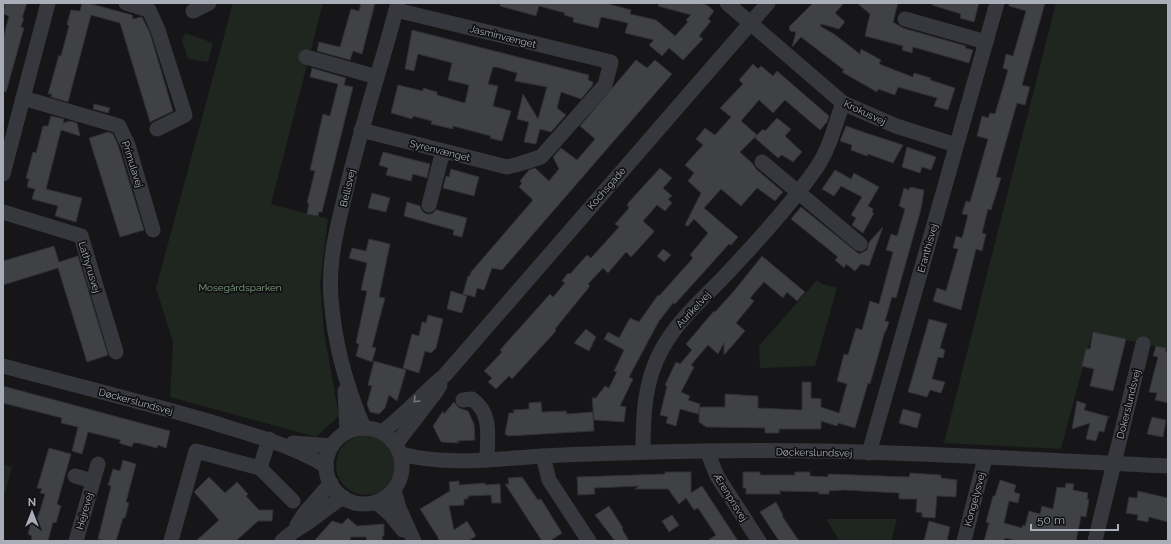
<svg xmlns="http://www.w3.org/2000/svg" width="1171" height="544" viewBox="0 0 1171 544" font-family="Raleway,sans-serif">
<style>
.green{fill:#1e261f}
.building{fill:#404145;stroke:#303034}
.lines{fill:none;stroke-linecap:round;stroke-linejoin:round}
.minor{stroke:#37383d;stroke-width:15}
.oneway{stroke:#757881}
.labels{text-anchor:middle;stroke-width:3.5;stroke-linejoin:round;paint-order:stroke}
.street-label{font-size:10px;fill:#a8adb8;stroke:#111113}
.park-label{font-size:10px;fill:#7fa381;stroke:#111113}
</style>
<rect width="100%" height="100%" fill="#161618"/>
<!-- green -->
<g class="green">
<path d="M 233,3 L 323,3 L 271,204 L 328,219 L 320,284 L 324,333 L 339,416 L 316,437 L 170,397 L 173,342 L 156,288 Z"/>
<path d="M 1056,3 L 1168,3 L 1168,349 L 1092,333 L 1061,449 L 944,443 Z"/>
<path d="M 185,33 L 213,43 L 208,62 L 188,59 L 182,41 Z"/>
<path d="M 817,280 L 822,284 L 837,288 L 815,366 L 760,368 L 759,346 Z"/>
<circle cx="366" cy="465" r="30"/>
<path d="M 3,464 L 12,467 L 3,500 Z"/>
<path d="M 826,519 L 897,519 L 891,541 L 840,541 Z"/>
</g>
<!-- building -->
<g class="building">
<path d="M 5,3 L 27,3 L 22,18 L 24,18 L 21,27 L 24,28 L 6,92 L 3,91 L 3,39 L 9,16 L 3,14 Z"/>
<path d="M 82,3 L 88,3 L 132,15 L 133,19 L 142,17 L 150,33 L 173,111 L 150,122 L 120,23 L 91,15 L 68,102 L 51,97 L 52,94 L 48,94 L 59,55 L 61,56 L 69,26 L 67,24 L 71,10 L 80,11 Z"/>
<path d="M 361,3 L 375,3 L 362,54 L 353,51 L 350,60 L 317,51 L 319,42 L 340,47 L 351,9 L 359,11 Z"/>
<path d="M 500,3 L 605,3 L 631,10 L 630,14 L 656,20 L 675,36 L 688,22 L 686,20 L 691,15 L 658,6 L 659,3 L 699,3 L 707,5 L 714,11 L 708,19 L 711,21 L 699,36 L 703,39 L 683,60 L 669,48 L 662,56 L 649,45 L 654,40 L 625,33 L 628,23 L 601,17 L 598,28 L 573,22 L 574,18 L 564,15 L 565,13 L 539,6 L 536,16 L 500,6 Z"/>
<path d="M 813,3 L 844,3 L 835,13 L 845,22 L 839,29 L 821,24 L 820,26 L 834,34 L 860,54 L 861,49 L 881,60 L 879,64 L 913,77 L 914,73 L 931,78 L 930,80 L 955,88 L 948,110 L 934,106 L 937,98 L 898,87 L 895,95 L 878,89 L 877,92 L 842,72 L 844,70 L 801,37 L 792,47 L 796,32 L 790,31 L 789,27 Z"/>
<path d="M 857,3 L 898,3 L 893,22 L 903,28 L 966,46 L 965,48 L 973,50 L 969,63 L 913,47 L 912,53 L 902,50 L 903,46 L 865,36 L 870,14 Z"/>
<path d="M 932,3 L 979,3 L 974,22 L 960,18 L 961,14 L 932,5 Z"/>
<path d="M 1009,3 L 1045,3 L 1022,85 L 1030,87 L 1025,105 L 1017,103 L 996,177 L 1001,178 L 991,210 L 988,209 L 982,233 L 986,234 L 982,251 L 976,249 L 961,310 L 933,301 L 937,288 L 946,291 L 958,249 L 953,248 L 956,236 L 962,238 L 968,215 L 962,214 L 966,201 L 970,202 L 988,139 L 977,136 L 982,116 L 988,118 L 990,113 L 995,114 L 1008,70 L 1003,68 L 1006,54 L 1013,56 L 1026,11 L 1009,6 Z"/>
<path d="M 412,30 L 589,75 L 588,80 L 593,82 L 592,86 L 581,99 L 561,92 L 557,108 L 566,115 L 551,132 L 540,129 L 536,144 L 524,142 L 529,122 L 517,119 L 523,94 L 538,119 L 547,87 L 515,81 L 517,73 L 496,67 L 493,67 L 488,84 L 498,86 L 493,106 L 511,111 L 502,141 L 490,138 L 491,136 L 453,126 L 453,129 L 431,124 L 432,121 L 413,116 L 412,119 L 391,113 L 398,85 L 423,91 L 423,88 L 437,92 L 437,95 L 465,103 L 469,85 L 448,80 L 452,63 L 445,61 L 418,54 L 414,71 L 405,69 Z"/>
<path d="M 636,60 L 647,68 L 655,60 L 672,74 L 502,270 L 492,268 L 484,290 L 477,288 L 475,297 L 463,294 L 468,276 L 470,276 L 471,272 L 533,200 L 519,187 L 522,183 L 520,181 L 529,170 L 535,168 L 549,181 L 559,169 L 553,157 L 561,148 L 577,160 L 595,139 L 580,126 Z"/>
<path d="M 753,64 L 758,69 L 761,66 L 773,76 L 777,71 L 829,116 L 827,122 L 820,130 L 785,100 L 773,113 L 759,100 L 741,121 L 757,135 L 763,129 L 765,131 L 777,118 L 791,129 L 785,136 L 802,152 L 793,162 L 782,155 L 778,158 L 755,138 L 757,135 L 740,152 L 753,164 L 756,169 L 783,192 L 775,201 L 757,188 L 741,206 L 721,189 L 704,208 L 738,237 L 731,245 L 729,244 L 675,304 L 673,303 L 659,321 L 629,377 L 633,379 L 620,406 L 626,407 L 624,422 L 594,420 L 592,398 L 596,398 L 605,386 L 609,388 L 617,372 L 614,371 L 624,350 L 604,339 L 608,332 L 619,338 L 630,318 L 639,322 L 658,295 L 659,296 L 693,258 L 690,255 L 708,233 L 694,219 L 688,226 L 685,225 L 701,193 L 688,181 L 694,173 L 685,165 L 703,145 L 696,139 L 705,128 L 715,135 L 731,117 L 720,108 L 743,84 L 739,80 Z"/>
<path d="M 312,68 L 346,78 L 344,85 L 353,87 L 322,212 L 319,212 L 318,216 L 307,214 L 309,203 L 307,203 L 315,171 L 310,170 L 323,114 L 330,116 L 338,84 L 310,77 Z"/>
<path d="M 94,104 L 110,108 L 108,113 L 93,109 Z"/>
<path d="M 51,116 L 64,119 L 63,123 L 70,121 L 77,123 L 80,136 L 61,130 L 46,189 L 82,198 L 76,222 L 55,216 L 58,206 L 32,199 L 35,189 L 27,187 L 29,179 L 26,178 L 33,152 L 36,153 L 43,126 L 48,126 Z"/>
<path d="M 846,126 L 866,133 L 903,145 L 893,163 L 868,154 L 867,156 L 851,150 L 852,145 L 840,141 Z"/>
<path d="M 108,132 L 113,134 L 118,145 L 144,230 L 120,237 L 89,138 Z"/>
<path d="M 907,147 L 936,157 L 931,170 L 922,167 L 920,173 L 902,167 Z"/>
<path d="M 383,152 L 430,164 L 427,178 L 413,174 L 411,181 L 386,175 L 388,168 L 379,165 Z"/>
<path d="M 660,168 L 672,178 L 663,188 L 672,196 L 668,199 L 672,203 L 665,211 L 657,205 L 643,221 L 654,231 L 653,233 L 631,257 L 626,252 L 608,273 L 603,268 L 588,284 L 590,286 L 555,329 L 556,331 L 512,379 L 509,376 L 496,389 L 488,382 L 492,378 L 484,371 L 502,352 L 500,350 L 550,294 L 553,297 L 565,283 L 562,281 L 568,273 L 570,274 L 587,255 L 591,258 L 619,227 L 615,224 L 629,208 L 627,205 L 629,202 Z"/>
<path d="M 451,169 L 479,177 L 474,196 L 443,188 L 446,176 L 449,177 Z"/>
<path d="M 835,170 L 851,179 L 854,173 L 879,187 L 868,206 L 873,209 L 872,212 L 874,213 L 863,233 L 852,225 L 856,218 L 851,215 L 862,197 L 841,186 L 834,196 L 822,189 Z"/>
<path d="M 910,187 L 924,190 L 921,209 L 896,298 L 892,297 L 885,321 L 889,322 L 886,331 L 885,331 L 870,384 L 868,383 L 855,428 L 838,423 L 837,426 L 821,421 L 821,429 L 779,429 L 779,433 L 765,433 L 765,428 L 706,427 L 699,422 L 699,407 L 725,407 L 725,394 L 758,396 L 758,408 L 802,410 L 802,382 L 811,382 L 811,398 L 821,399 L 821,407 L 839,413 L 847,384 L 837,381 L 844,354 L 848,355 L 856,328 L 862,330 L 870,301 L 879,304 L 893,252 L 886,250 L 891,234 L 897,236 L 905,209 L 899,206 L 904,188 L 909,190 Z"/>
<path d="M 372,193 L 390,198 L 386,212 L 368,208 Z"/>
<path d="M 407,202 L 420,206 L 422,211 L 426,214 L 432,214 L 437,209 L 437,210 L 467,218 L 462,237 L 453,235 L 454,230 L 404,216 Z"/>
<path d="M 801,207 L 859,254 L 867,250 L 869,242 L 883,227 L 869,266 L 861,264 L 855,271 L 846,264 L 844,268 L 835,260 L 838,257 L 791,219 Z"/>
<path d="M 369,239 L 390,244 L 379,297 L 385,298 L 372,347 L 376,348 L 372,362 L 356,356 L 359,344 L 356,343 L 367,291 L 361,290 L 367,263 L 349,258 L 352,248 L 366,251 Z"/>
<path d="M 54,246 L 59,262 L 78,256 L 108,355 L 87,362 L 58,268 L 3,285 L 3,261 Z"/>
<path d="M 663,249 L 671,255 L 664,262 L 657,256 Z"/>
<path d="M 762,256 L 805,292 L 797,301 L 787,292 L 783,298 L 764,282 L 750,298 L 754,301 L 736,323 L 745,331 L 724,355 L 724,343 L 718,354 L 708,345 L 691,365 L 694,367 L 681,392 L 690,396 L 688,400 L 700,404 L 698,414 L 680,409 L 676,426 L 666,423 L 668,417 L 660,415 L 667,386 L 665,385 L 676,362 L 680,364 L 692,350 L 686,344 L 714,311 L 715,312 L 734,291 Z"/>
<path d="M 451,291 L 467,296 L 462,313 L 447,309 Z"/>
<path d="M 428,315 L 443,319 L 436,348 L 431,353 L 425,351 L 419,373 L 403,368 L 412,334 L 419,336 L 422,322 L 426,323 Z"/>
<path d="M 929,319 L 947,324 L 940,348 L 945,350 L 943,358 L 938,357 L 932,379 L 945,382 L 941,393 L 930,390 L 927,397 L 908,392 Z"/>
<path d="M 586,329 L 596,337 L 589,351 L 574,343 Z"/>
<path d="M 1093,332 L 1126,339 L 1113,391 L 1090,386 L 1094,369 L 1082,366 L 1086,349 L 1090,349 Z"/>
<path d="M 1156,346 L 1166,348 L 1166,352 L 1168,352 L 1168,403 L 1155,400 L 1157,393 L 1149,392 L 1158,357 L 1153,356 Z"/>
<path d="M 374,361 L 406,370 L 397,401 L 389,395 L 385,408 L 379,414 L 370,412 L 367,404 L 372,386 L 368,385 Z"/>
<path d="M 3,386 L 170,431 L 166,448 L 158,445 L 157,448 L 138,443 L 133,443 L 132,447 L 119,443 L 121,440 L 88,432 L 82,454 L 72,451 L 78,427 L 61,423 L 62,418 L 3,403 Z"/>
<path d="M 1077,401 L 1086,404 L 1084,410 L 1110,417 L 1108,417 L 1104,432 L 1099,431 L 1096,441 L 1086,439 L 1090,423 L 1072,429 Z"/>
<path d="M 454,402 L 459,408 L 468,411 L 474,424 L 475,440 L 457,441 L 459,443 L 441,442 L 433,426 L 443,411 L 444,414 Z"/>
<path d="M 541,402 L 542,412 L 566,411 L 567,414 L 593,412 L 594,431 L 508,436 L 505,434 L 509,413 L 514,413 L 513,410 L 529,409 L 529,403 Z"/>
<path d="M 903,409 L 921,414 L 917,428 L 899,423 Z"/>
<path d="M 1152,417 L 1166,420 L 1163,437 L 1147,434 Z"/>
<path d="M 49,448 L 71,454 L 57,504 L 61,506 L 56,523 L 53,522 L 48,541 L 31,541 L 32,536 L 28,534 L 33,515 L 38,517 L 45,494 L 40,493 L 42,489 L 37,488 Z"/>
<path d="M 123,460 L 136,464 L 126,502 L 129,503 L 125,518 L 123,518 L 116,541 L 106,541 L 98,539 L 111,486 L 108,485 L 113,469 L 120,471 Z"/>
<path d="M 665,472 L 691,472 L 691,493 L 702,486 L 738,541 L 707,541 L 716,535 L 698,508 L 694,510 L 686,498 L 679,504 L 668,489 L 635,489 L 639,486 L 594,488 L 595,494 L 578,495 L 577,477 L 665,474 Z"/>
<path d="M 743,472 L 760,472 L 760,475 L 795,475 L 795,472 L 810,472 L 810,476 L 828,477 L 828,474 L 909,477 L 910,473 L 941,475 L 941,478 L 957,480 L 956,497 L 937,496 L 935,518 L 922,517 L 922,513 L 916,512 L 917,499 L 899,499 L 899,493 L 844,490 L 829,491 L 829,494 L 819,494 L 819,492 L 779,491 L 781,494 L 746,494 L 746,488 L 743,488 Z"/>
<path d="M 209,477 L 225,493 L 237,482 L 248,494 L 246,496 L 259,510 L 273,510 L 272,521 L 258,521 L 236,541 L 196,541 L 219,520 L 194,492 Z"/>
<path d="M 522,477 L 538,500 L 541,499 L 562,533 L 550,541 L 542,541 L 505,484 L 509,484 L 508,478 Z"/>
<path d="M 1000,480 L 1016,485 L 1014,492 L 1020,494 L 1018,503 L 1009,501 L 1004,523 L 1022,528 L 1023,525 L 1025,526 L 1029,511 L 1040,514 L 1042,506 L 1053,509 L 1057,487 L 1065,488 L 1066,483 L 1074,484 L 1073,490 L 1088,493 L 1087,499 L 1089,500 L 1086,517 L 1081,516 L 1076,541 L 1018,541 L 1005,538 L 1004,541 L 984,541 L 989,523 L 986,522 L 993,496 L 995,496 Z"/>
<path d="M 459,481 L 459,485 L 485,483 L 485,485 L 500,484 L 501,503 L 492,503 L 491,495 L 468,496 L 468,499 L 464,499 L 464,505 L 449,506 L 454,530 L 467,521 L 476,536 L 468,541 L 436,541 L 439,539 L 420,509 L 450,491 L 449,482 Z"/>
<path d="M 1138,491 L 1168,498 L 1168,522 L 1149,517 L 1148,522 L 1137,520 L 1138,515 L 1126,513 L 1129,497 L 1137,498 Z"/>
<path d="M 776,502 L 783,515 L 782,516 L 799,541 L 779,541 L 760,512 Z"/>
<path d="M 609,506 L 623,528 L 622,529 L 629,541 L 615,541 L 595,515 Z"/>
<path d="M 672,515 L 679,525 L 669,532 L 662,521 Z"/>
<path d="M 348,518 L 357,526 L 384,524 L 384,536 L 382,536 L 383,541 L 367,541 L 366,537 L 351,537 L 350,541 L 314,541 L 332,521 L 342,524 Z"/>
<path d="M 929,521 L 950,527 L 947,541 L 924,541 Z"/>
</g>
<g class="lines">
<!-- minor -->
<g class="minor">
<path d="M 126,3 L 149,10 L 158,30 L 185,115 L 157,129"/>
<path d="M 727,3 L 843,103 L 896,126 L 956,145"/>
<path d="M 193,11 L 209,3"/>
<path d="M 905,19 L 986,42"/>
<path d="M 306,57 L 377,77"/>
<path d="M 23,98 L 119,126 L 128,145 L 153,230"/>
<path d="M 361,130 L 507,167 L 519,164 L 541,157 L 605,85 L 611,62 L 396,10"/>
<path d="M 762,162 L 860,244"/>
<path d="M 3,174 L 48,3"/>
<path d="M 429,205 L 443,151"/>
<path d="M 3,212 L 81,236 L 116,352"/>
<path d="M 3,366 C 71,384 140,401 208,421 C 248,434 290,444 326,466"/>
<path d="M 345,391 L 347,432"/>
<path d="M 463,400 L 472,399 C 493,414 487,437 487,460"/>
<path d="M 364,428 C 346,386 334,342 331,297 C 328,262 337,228 345,195 C 360,130 381,67 398,3"/>
<circle cx="364" cy="466" r="38"/>
<path d="M 382,432 C 405,415 423,393 445,375 L 768,3"/>
<path d="M 293,443 L 332,446"/>
<path d="M 396,444 L 436,392 L 440,385"/>
<path d="M 707,451 L 717,476 L 759,541"/>
<path d="M 643,452 C 643,417 644,381 662,349 C 680,316 710,293 735,265 C 764,234 793,202 817,167 C 830,148 835,124 843,103"/>
<path d="M 869,453 L 997,3"/>
<path d="M 401,454 C 447,466 495,459 543,456 C 597,453 651,452 705,451 C 859,448 1014,459 1168,466"/>
<path d="M 543,456 L 549,480 L 589,541"/>
<path d="M 260,468 L 269,439"/>
<path d="M 75,476 L 93,481"/>
<path d="M 394,490 L 399,508 L 414,541"/>
<path d="M 376,502 L 390,514 L 403,530"/>
<path d="M 297,525 L 304,514 L 331,483"/>
<path d="M 76,541 L 98,464"/>
<path d="M 171,541 L 196,451 L 260,468 L 293,501"/>
<path d="M 282,541 C 292,531 299,529 310,521 C 321,513 331,505 343,497"/>
<path d="M 964,541 L 985,458"/>
<path d="M 1095,541 L 1143,344"/>
</g>
</g>
<!-- one-way arrows -->
<defs><path id="oneway-chevron" d="M-2-3.5L2.5 0L-2 3.5" fill="none" stroke-width="1.6" stroke-linecap="round" stroke-linejoin="round"/></defs>
<use class="oneway" href="#oneway-chevron" transform="translate(416 400) rotate(134)"/>
<g class="labels">
<!-- street labels -->
<g class="street-label">
<text transform="translate(503 36) rotate(14)" y="4">Jasminvænget</text>
<text transform="translate(865 112) rotate(25)" y="4">Krokusvej</text>
<text transform="translate(440 150) rotate(14)" y="4">Syrenvænget</text>
<text transform="translate(133 164) rotate(72)" y="4">Primulavej</text>
<text transform="translate(347 188) rotate(-77)" y="4">Bellisvej</text>
<text transform="translate(606 188) rotate(-49)" y="4">Kochsgade</text>
<text transform="translate(927 248) rotate(-74)" y="4">Eranthisvej</text>
<text transform="translate(90 267) rotate(73)" y="4">Lathyrusvej</text>
<text transform="translate(693 309) rotate(-47)" y="4">Aurikelvej</text>
<text transform="translate(136 401) rotate(15)" y="4">Døckerslundsvej</text>
<text transform="translate(1128 404) rotate(-76)" y="4">Dokerslundsvej</text>
<text transform="translate(814 452) rotate(1)" y="4">Døckerslundsvej</text>
<text transform="translate(731 497) rotate(58)" y="4">Ærenprisvej</text>
<text transform="translate(974 499) rotate(-75)" y="4">Kongelysvej</text>
<text transform="translate(84 511) rotate(-74)" y="4">Hejrevej</text>
</g>
<!-- park labels -->
<g class="park-label">
<text x="240" y="291">Mosegårdsparken</text>
</g>
</g>
<!-- border -->
<rect width="1171" height="544" fill="none" stroke="#a8adb8" stroke-width="8"/>
<!-- north arrow -->
<g transform="translate(32 512)" stroke="#111113" stroke-width="3" paint-order="stroke">
<path d="M0-3L7 15L0 10L-7 15Z" fill="#a8adb8"/>
<text y="-6" font-size="11" font-weight="bold" text-anchor="middle" fill="#a8adb8">N</text>
</g>
<!-- scale -->
<path d="M1031 524v6h87v-6" fill="none" stroke="#a8adb8" stroke-width="2"/>
<text x="1037" y="524" font-size="12" fill="#a8adb8" stroke="#111113" stroke-width="3" paint-order="stroke">50 m</text>
</svg>
